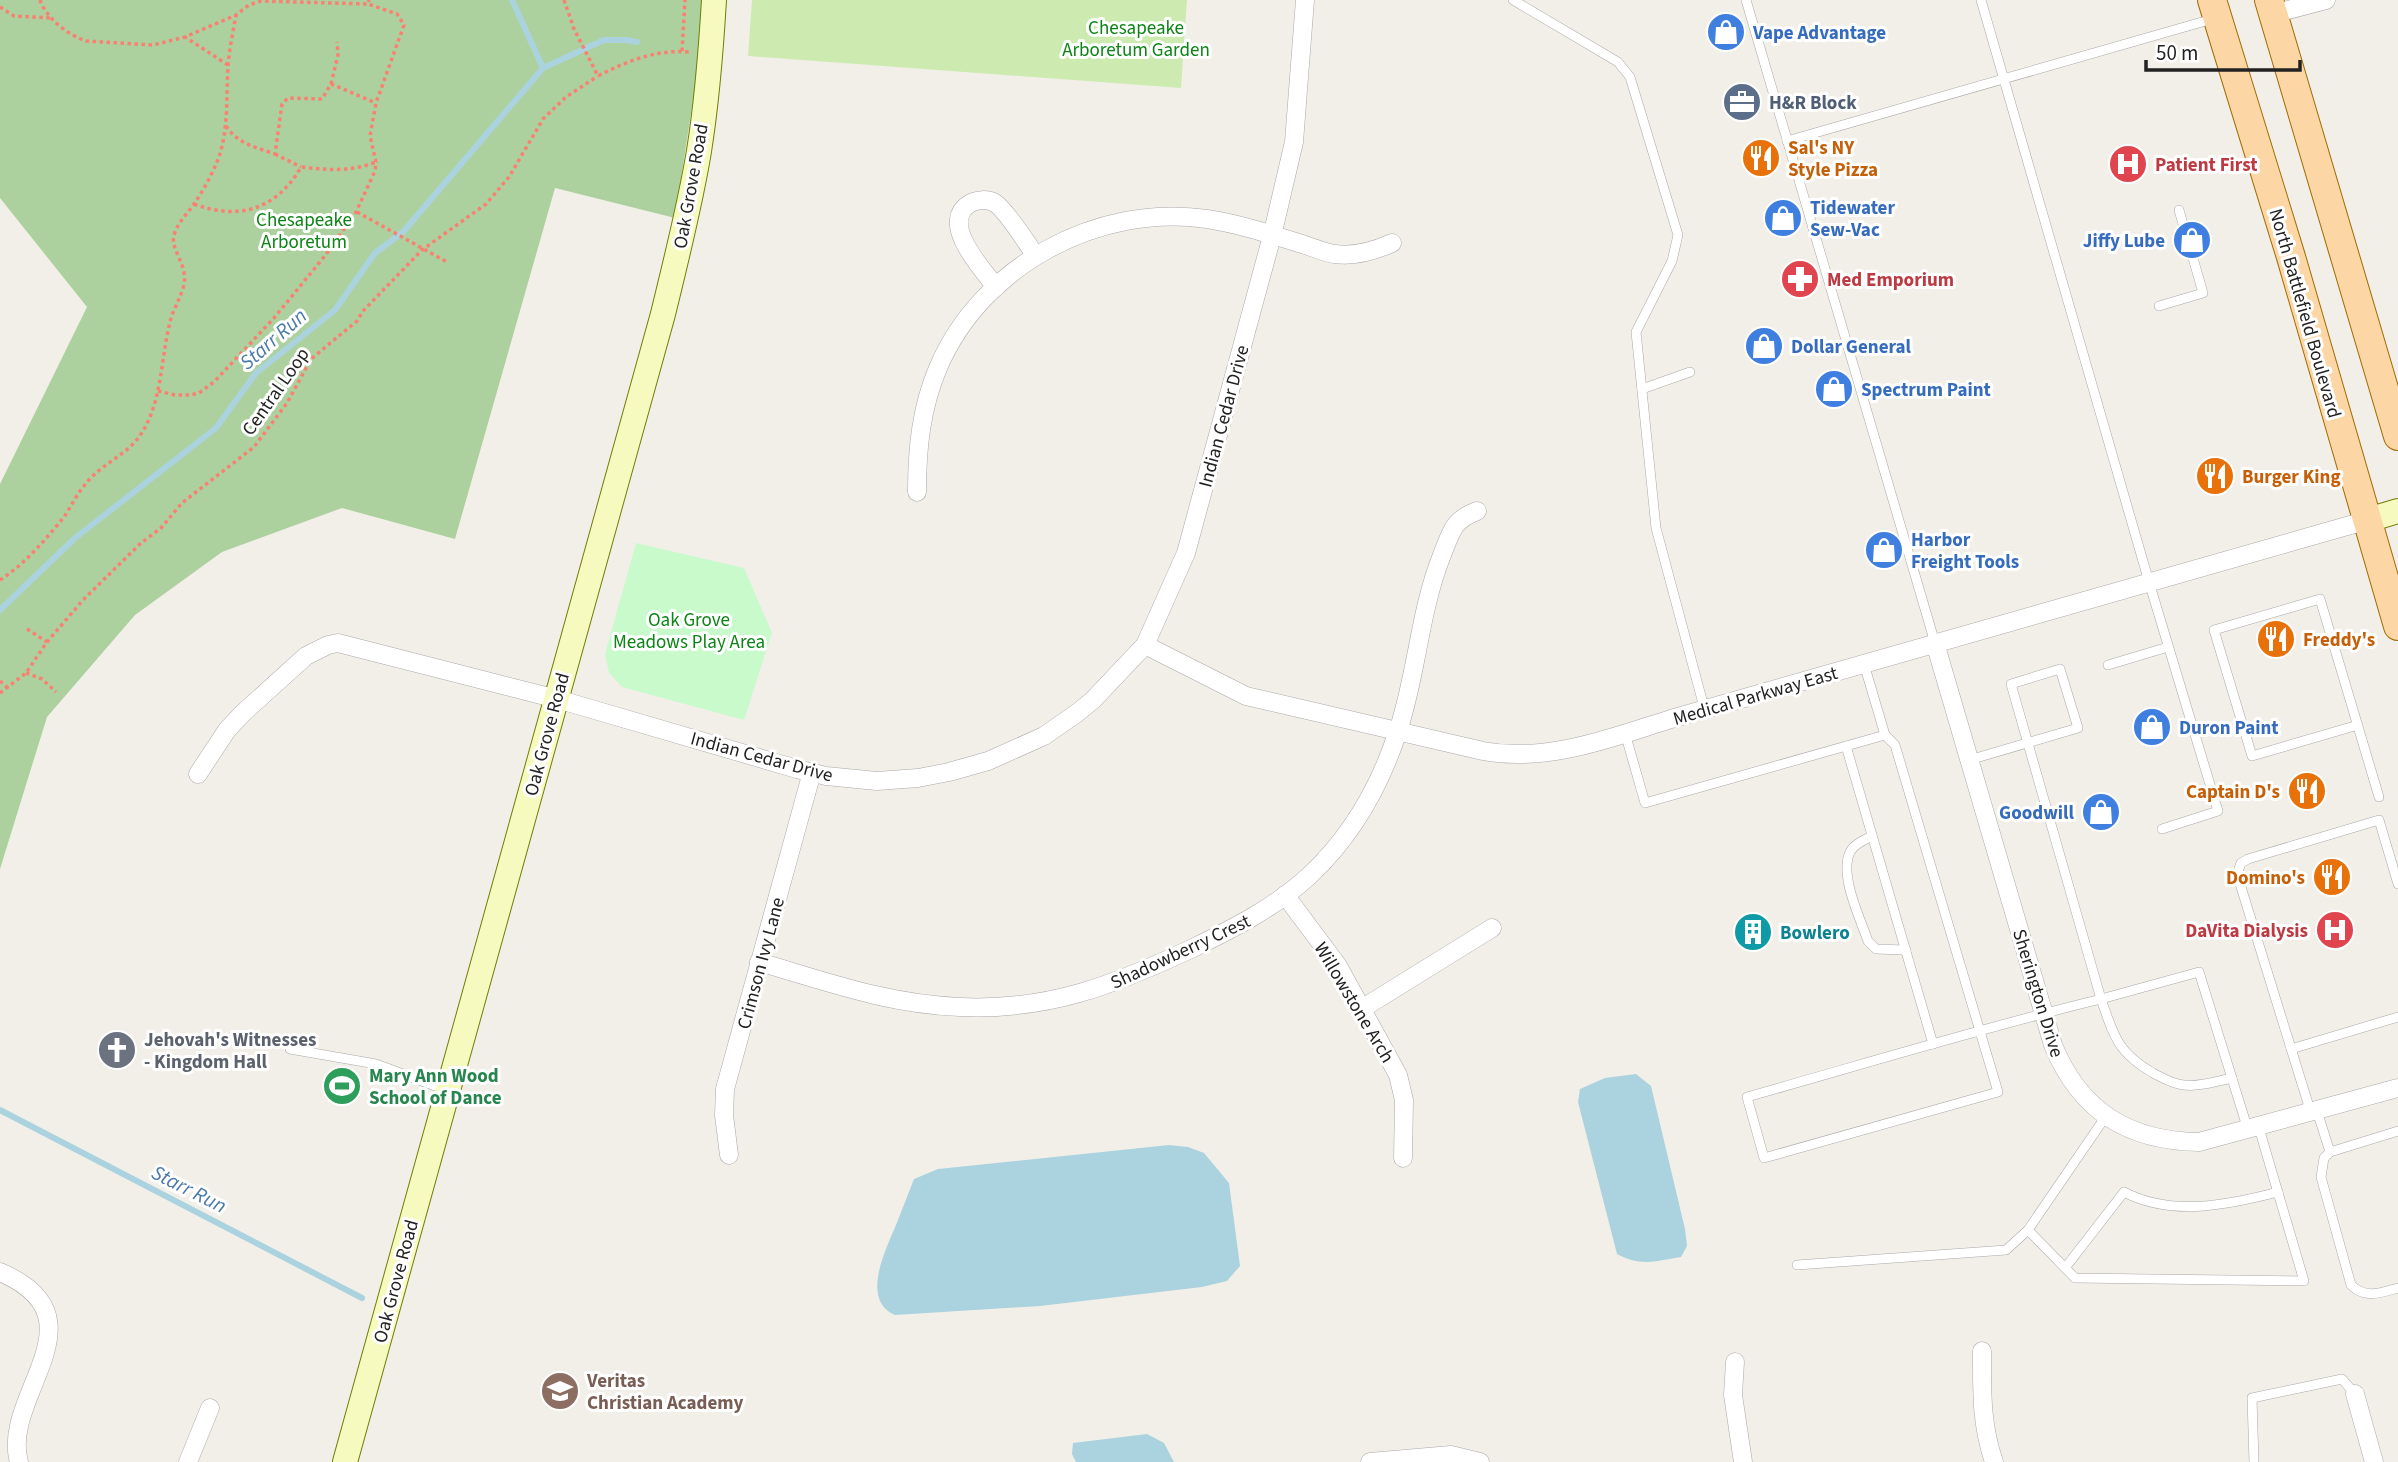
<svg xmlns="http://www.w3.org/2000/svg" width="2398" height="1462" viewBox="0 0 2398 1462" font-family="'Source Sans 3',sans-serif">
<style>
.grass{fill:#cdebb0}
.forest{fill:#add19e}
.park{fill:#c8facc}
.water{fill:#aad3df}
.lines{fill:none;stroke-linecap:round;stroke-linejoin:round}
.stream{stroke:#aad3df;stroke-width:6}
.lane-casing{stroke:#a9a9a9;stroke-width:10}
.street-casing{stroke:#a9a9a9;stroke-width:19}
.secondary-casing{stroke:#707d05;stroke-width:26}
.primary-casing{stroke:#a06b00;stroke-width:30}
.path{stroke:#fa8072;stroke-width:3.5;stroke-dasharray:3.5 3.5;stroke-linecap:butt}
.lane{stroke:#fff;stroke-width:9}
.street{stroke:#fff;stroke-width:18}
.secondary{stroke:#f7fabf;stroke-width:24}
.primary{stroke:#fcd6a4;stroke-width:28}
.labels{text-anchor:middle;stroke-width:6;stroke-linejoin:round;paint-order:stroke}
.park-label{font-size:19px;fill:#0c8416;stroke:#fff}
.shop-label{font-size:19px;font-weight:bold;fill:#366cbe;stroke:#fff;text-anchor:start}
.service-label{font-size:19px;font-weight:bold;fill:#4e5e75;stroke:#fff;text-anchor:start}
.food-label{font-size:19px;font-weight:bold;fill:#c56008;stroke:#fff;text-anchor:start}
.health-label{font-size:19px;font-weight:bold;fill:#be3a42;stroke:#fff;text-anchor:start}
.street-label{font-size:19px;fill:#222;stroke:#fff}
.culture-label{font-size:19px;font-weight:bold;fill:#0d838f;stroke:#fff;text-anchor:start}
.worship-label{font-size:19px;font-weight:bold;fill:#5b616d;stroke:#fff;text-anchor:start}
.leisure-label{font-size:19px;font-weight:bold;fill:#27864d;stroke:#fff;text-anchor:start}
.education-label{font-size:19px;font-weight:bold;fill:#785e54;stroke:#fff;text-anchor:start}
.water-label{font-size:21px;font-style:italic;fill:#4a7aab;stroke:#fff}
</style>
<rect width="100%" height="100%" fill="#f2efe9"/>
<!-- grass -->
<path class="grass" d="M 752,0 L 1187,0 L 1181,88 L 748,56 Z"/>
<!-- forest -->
<path class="forest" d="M 0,0 L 702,0 L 695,87 L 675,218 L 555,188 L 455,539 L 342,508 L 222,552 L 135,615 L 47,717 L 0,869 L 0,484 L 87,307 L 0,198 Z"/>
<!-- park -->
<path class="park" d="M 636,543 L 744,568 L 772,633 L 744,720 L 622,687 L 609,673 L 605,654 Z"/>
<!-- water -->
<g class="water">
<path d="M 1636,1074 L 1651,1086 L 1685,1229 L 1687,1246 L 1681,1257 C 1655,1261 1641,1267 1617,1254 L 1578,1102 L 1580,1089 L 1605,1078 Z"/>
<path d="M 1169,1145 L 1188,1147 L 1204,1153 L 1229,1183 L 1240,1266 L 1227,1281 L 1202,1287 L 1040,1306 L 895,1315 C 860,1300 886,1249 896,1225 C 902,1210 908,1194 914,1179 L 938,1169 Z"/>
<path d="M 1147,1434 L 1164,1443 L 1174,1462 L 1076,1462 L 1072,1454 L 1073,1443 Z"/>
</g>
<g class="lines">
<!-- stream -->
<g class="stream">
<path d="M 543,68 L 604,40 L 626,40 L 637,42"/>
<path d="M 0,610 L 75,538 L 216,428 L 256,373 L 335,310 L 375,253 L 403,232 L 543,68 L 512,0"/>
<path d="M 0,1110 L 362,1298"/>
</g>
<defs>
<g id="lane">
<path d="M 1513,0 L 1618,62 L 1630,77 L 1678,235 L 1672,261 L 1636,332 L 1656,528 L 1705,711"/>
<path d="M 1746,0 L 1935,643"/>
<path d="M 1981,0 L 2149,582 L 2218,811 L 2162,829"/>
<path d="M 1787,141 L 2216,18"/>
<path d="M 2179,210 L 2183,224"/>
<path d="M 2159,306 L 2203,293 L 2193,258"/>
<path d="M 1642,389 L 1690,372"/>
<path d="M 2108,665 L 2168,647"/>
<path d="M 2358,725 L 2252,756 L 2214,630 L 2320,599 L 2379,797"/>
<path d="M 1625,733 L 1645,803 L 1885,735 L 1864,664"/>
<path d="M 1885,735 L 1895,745 L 1998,1092 L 1764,1158 L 1747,1097 C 1864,1064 1982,1028 2101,999 C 2114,1036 2117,1052 2153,1073 C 2163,1078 2172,1084 2184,1085 C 2199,1087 2217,1081 2232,1078"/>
<path d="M 1846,746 L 1933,1044"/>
<path d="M 1969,760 L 2078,728 L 2060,669 L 2011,684 L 2101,999 L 2199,972 L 2248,1130"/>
<path d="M 1872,836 C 1864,840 1854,844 1850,852 C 1839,875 1860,918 1868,941 L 1876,949 L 1906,950"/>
<path d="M 290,1049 L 376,1064 L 446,1090"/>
<path d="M 2291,1049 L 2398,1017"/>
<path d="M 2317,1111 L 2330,1152 L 2324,1158 L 2321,1177 L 2351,1285 C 2365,1299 2380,1293 2398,1288"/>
<path d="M 2311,1113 L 2237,874 L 2241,863 L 2248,859 L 2379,820 L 2398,884"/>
<path d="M 2330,1152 L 2398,1131"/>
<path d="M 2028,1230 L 2075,1278 L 2304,1281 L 2259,1128"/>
<path d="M 1797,1265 L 2006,1250 L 2028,1230 L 2106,1116"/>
<path d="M 2065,1268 L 2124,1192 C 2172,1217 2228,1205 2278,1192"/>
<path d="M 2254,1462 L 2252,1398 L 2342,1379 L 2355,1394"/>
</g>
<g id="street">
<path d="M 2273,14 L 2326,0"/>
<path d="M 996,287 C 983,270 939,223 969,204 C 977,199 988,199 995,203 C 1006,210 1027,243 1035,255"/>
<path d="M 917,492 C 917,449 921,408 938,368 C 981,266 1098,203 1207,219 C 1240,224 1273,235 1305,245 C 1315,248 1325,253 1335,254 C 1355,257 1374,251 1392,243"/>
<path d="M 1935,643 L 2053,1045 C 2080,1111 2128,1141 2199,1142 L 2398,1088"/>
<path d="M 1145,645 L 1246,696 L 1483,751 C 1548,763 1610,738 1671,719 L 2368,520"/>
<path d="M 198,774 L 227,730 L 243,713 L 306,656 L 328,645 L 338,643 L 557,699 L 797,769 L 826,776 L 877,781 L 918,778 L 949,772 L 988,761 L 1044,736 L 1077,713 L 1093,700 L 1145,645 L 1186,553 L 1272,236 L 1294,142 L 1305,0"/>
<path d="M 1285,895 L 1338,966 L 1398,1075 L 1404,1100 L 1403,1158"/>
<path d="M 759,962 C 828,982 887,1004 960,1007 C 1048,1011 1114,985 1193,948 C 1234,928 1274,908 1309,876 C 1351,837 1379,788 1397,734 C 1417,676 1419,612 1442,555 C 1446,545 1449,535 1455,526 C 1460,519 1469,514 1477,511"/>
<path d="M 1363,1008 L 1492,928"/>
<path d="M 729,1155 L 724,1115 L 725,1089 L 812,772"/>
<path d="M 0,1272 C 108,1318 0,1396 19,1462"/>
<path d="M 1982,1351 C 1982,1392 1981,1424 1994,1462"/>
<path d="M 1735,1362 L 1733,1395 L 1743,1462"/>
<path d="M 2355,1394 L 2374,1462"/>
<path d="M 188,1462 L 210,1408"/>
<path d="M 1370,1462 L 1451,1455 L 1480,1462"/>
</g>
<g id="secondary">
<path d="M 2368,520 L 2398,511"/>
<path d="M 345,1462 L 663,314 C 676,260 690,206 699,151 C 707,101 711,50 714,0"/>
</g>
<g id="primary">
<path d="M 2212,0 L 2291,257 L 2398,626"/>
<path d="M 2269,0 L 2398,436"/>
</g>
</defs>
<!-- lane casing -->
<use href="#lane" class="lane-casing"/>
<!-- street casing -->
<use href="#street" class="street-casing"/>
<!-- secondary casing -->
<use href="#secondary" class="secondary-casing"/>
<!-- primary casing -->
<use href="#primary" class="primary-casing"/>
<!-- path -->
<g class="path">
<path d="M 40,0 C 46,18 68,35 86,41 L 153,45 L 185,37"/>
<path d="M 564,0 L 574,29 L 598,76 C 627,61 657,49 690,52"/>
<path d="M 0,7 L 14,16 L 51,18"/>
<path d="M 682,51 L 685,0"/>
<path d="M 228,65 L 185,37 L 236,15 L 249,5 L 261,1 L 368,4 L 369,0"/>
<path d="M 331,84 L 338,55 L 337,42"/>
<path d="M 226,126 C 238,144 255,147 275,154 L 282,104 L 288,98 L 322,99 L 331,84 L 376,103"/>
<path d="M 275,154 L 301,167"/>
<path d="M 194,204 C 239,221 277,209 301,167 C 327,170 351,172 376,162"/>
<path d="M 357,212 L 447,262"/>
<path d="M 158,391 L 175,395 L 190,395 L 199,393 L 214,382 L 274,318 L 324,257 L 356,212 L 375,171 L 376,162 L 370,136 L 376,103 L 404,25 L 397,14 L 368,4"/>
<path d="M 0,580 C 25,564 45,540 64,517 C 71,507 76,495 84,486 C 99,465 124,457 139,437 C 164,402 160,354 172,315 C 176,305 181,296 184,285 C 188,264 170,250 174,235 C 178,222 187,214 194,204 C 203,191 211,176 217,162 C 229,132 226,99 228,67 C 229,50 233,32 236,15"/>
<path d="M 27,629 L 47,642"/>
<path d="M 26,673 L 42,679 L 56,692"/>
<path d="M 0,681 L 8,688"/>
<path d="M 0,693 L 26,673 L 47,642 L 83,600 L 141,543 L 161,528 L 182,503 L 254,447 L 287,403 L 311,359 L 357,321 L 363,311 L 422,250 L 486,204 L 509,177 L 543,119 L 566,97 L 598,76"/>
</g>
<!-- lane -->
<use href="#lane" class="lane"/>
<!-- street -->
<use href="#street" class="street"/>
<!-- secondary -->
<use href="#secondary" class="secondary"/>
<!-- primary -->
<use href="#primary" class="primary"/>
</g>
<!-- icons -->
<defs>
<symbol id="shop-disc" viewBox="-11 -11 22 22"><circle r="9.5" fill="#3f7fe0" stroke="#fff"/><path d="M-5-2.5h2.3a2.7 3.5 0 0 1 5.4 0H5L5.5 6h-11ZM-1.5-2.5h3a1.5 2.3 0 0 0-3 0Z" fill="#fff"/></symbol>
<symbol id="office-disc" viewBox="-11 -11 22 22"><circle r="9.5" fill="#5c6f8a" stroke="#fff"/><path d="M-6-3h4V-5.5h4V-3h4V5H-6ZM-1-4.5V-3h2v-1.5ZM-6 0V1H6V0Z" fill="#fff"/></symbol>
<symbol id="restaurant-disc" viewBox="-11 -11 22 22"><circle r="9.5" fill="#e8710a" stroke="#fff"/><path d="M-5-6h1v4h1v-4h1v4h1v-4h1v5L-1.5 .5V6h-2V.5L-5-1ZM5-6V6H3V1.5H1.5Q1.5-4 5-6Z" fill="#fff"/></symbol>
<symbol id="hospital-disc" viewBox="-11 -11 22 22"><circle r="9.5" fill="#e0444e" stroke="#fff"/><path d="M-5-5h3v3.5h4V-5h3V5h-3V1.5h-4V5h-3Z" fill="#fff"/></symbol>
<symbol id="pharmacy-disc" viewBox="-11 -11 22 22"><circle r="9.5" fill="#e0444e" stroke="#fff"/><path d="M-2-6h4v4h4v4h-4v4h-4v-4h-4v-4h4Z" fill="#fff"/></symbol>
<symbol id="building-disc" viewBox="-11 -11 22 22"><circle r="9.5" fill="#0f9aa8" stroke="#fff"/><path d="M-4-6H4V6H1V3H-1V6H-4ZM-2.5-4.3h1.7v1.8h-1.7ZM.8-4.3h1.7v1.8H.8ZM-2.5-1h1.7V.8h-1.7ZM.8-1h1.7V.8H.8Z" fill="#fff"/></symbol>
<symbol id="church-disc" viewBox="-11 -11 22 22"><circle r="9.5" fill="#6b7280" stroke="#fff"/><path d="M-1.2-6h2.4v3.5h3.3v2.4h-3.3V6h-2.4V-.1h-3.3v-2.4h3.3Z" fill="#fff"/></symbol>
<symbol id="stadium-disc" viewBox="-11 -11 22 22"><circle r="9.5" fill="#2e9e5b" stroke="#fff"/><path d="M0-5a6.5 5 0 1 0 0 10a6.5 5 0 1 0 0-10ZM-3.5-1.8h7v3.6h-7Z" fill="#fff"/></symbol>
<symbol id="school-disc" viewBox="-11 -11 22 22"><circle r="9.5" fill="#8d6e63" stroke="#fff"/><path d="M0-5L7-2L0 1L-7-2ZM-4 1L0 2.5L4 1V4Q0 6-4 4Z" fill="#fff"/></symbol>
</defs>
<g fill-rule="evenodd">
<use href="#shop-disc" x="1704" y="10" width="44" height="44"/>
<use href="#office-disc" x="1720" y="80" width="44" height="44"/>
<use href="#restaurant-disc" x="1739" y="136" width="44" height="44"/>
<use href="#hospital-disc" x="2106" y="142" width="44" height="44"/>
<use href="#shop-disc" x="1761" y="196" width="44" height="44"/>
<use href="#shop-disc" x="2170" y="218" width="44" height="44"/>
<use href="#pharmacy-disc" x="1778" y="257" width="44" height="44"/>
<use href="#shop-disc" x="1742" y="324" width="44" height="44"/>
<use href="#shop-disc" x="1812" y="367" width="44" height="44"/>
<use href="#restaurant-disc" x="2193" y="454" width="44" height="44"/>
<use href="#shop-disc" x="1862" y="528" width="44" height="44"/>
<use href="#restaurant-disc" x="2254" y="617" width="44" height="44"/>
<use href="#shop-disc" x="2130" y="705" width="44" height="44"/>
<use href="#restaurant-disc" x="2285" y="769" width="44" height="44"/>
<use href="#shop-disc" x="2079" y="790" width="44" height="44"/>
<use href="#restaurant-disc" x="2310" y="855" width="44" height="44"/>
<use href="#hospital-disc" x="2313" y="908" width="44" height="44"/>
<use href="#building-disc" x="1731" y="910" width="44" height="44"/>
<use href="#church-disc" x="95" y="1028" width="44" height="44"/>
<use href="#stadium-disc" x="320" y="1064" width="44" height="44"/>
<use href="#school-disc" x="538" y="1369" width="44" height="44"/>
</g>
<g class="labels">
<!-- park labels -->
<g class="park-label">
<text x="1136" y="34">Chesapeake<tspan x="1136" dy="22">Arboretum Garden</tspan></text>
<text x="304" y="226">Chesapeake<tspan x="304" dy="22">Arboretum</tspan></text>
<text x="689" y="626">Oak Grove<tspan x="689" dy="22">Meadows Play Area</tspan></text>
</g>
<!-- shop labels -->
<g class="shop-label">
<text x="1753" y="39">Vape Advantage</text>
<text x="1810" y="214">Tidewater<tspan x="1810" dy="22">Sew-Vac</tspan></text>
<text x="2165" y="247" text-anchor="end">Jiffy Lube</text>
<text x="1791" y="353">Dollar General</text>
<text x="1861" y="396">Spectrum Paint</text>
<text x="1911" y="546">Harbor<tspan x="1911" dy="22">Freight Tools</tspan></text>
<text x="2179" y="734">Duron Paint</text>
<text x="2074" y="819" text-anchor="end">Goodwill</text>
</g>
<!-- service labels -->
<g class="service-label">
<text x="1769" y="109">H&amp;R Block</text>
</g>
<!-- food labels -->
<g class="food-label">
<text x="1788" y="154">Sal's NY<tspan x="1788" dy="22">Style Pizza</tspan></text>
<text x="2242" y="483">Burger King</text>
<text x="2303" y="646">Freddy's</text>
<text x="2280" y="798" text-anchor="end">Captain D's</text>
<text x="2305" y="884" text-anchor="end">Domino's</text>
</g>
<!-- health labels -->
<g class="health-label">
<text x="2155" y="171">Patient First</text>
<text x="1827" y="286">Med Emporium</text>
<text x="2308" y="937" text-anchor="end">DaVita Dialysis</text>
</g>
<!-- street labels -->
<g class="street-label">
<text transform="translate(690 186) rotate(-80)" y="7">Oak Grove Road</text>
<text transform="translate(2306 313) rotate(74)" y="7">North Battlefield Boulevard</text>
<text transform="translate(275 391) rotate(-55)" y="7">Central Loop</text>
<text transform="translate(1223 416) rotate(-75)" y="7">Indian Cedar Drive</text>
<text transform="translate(1755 695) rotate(-16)" y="7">Medical Parkway East</text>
<text transform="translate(546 734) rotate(-75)" y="7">Oak Grove Road</text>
<text transform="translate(762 756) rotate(15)" y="7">Indian Cedar Drive</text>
<text transform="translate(1180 951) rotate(-25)" y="7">Shadowberry Crest</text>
<text transform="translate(760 963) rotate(-75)" y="7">Crimson Ivy Lane</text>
<text transform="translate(2039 993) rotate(73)" y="7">Sherington Drive</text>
<text transform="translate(1355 1002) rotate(59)" y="7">Willowstone Arch</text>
<text transform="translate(395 1281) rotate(-75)" y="7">Oak Grove Road</text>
</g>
<!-- culture labels -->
<g class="culture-label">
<text x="1780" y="939">Bowlero</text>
</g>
<!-- worship labels -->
<g class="worship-label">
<text x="144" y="1046">Jehovah's Witnesses<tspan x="144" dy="22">- Kingdom Hall</tspan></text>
</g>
<!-- leisure labels -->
<g class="leisure-label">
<text x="369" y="1082">Mary Ann Wood<tspan x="369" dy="22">School of Dance</tspan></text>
</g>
<!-- education labels -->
<g class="education-label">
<text x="587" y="1387">Veritas<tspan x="587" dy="22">Christian Academy</tspan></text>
</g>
<!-- water labels -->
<g class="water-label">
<text transform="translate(273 339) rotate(-41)" y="7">Starr Run</text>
<text transform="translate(189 1189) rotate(27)" y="7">Starr Run</text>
</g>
</g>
<!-- scale -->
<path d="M2146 60v10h154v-10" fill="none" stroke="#222222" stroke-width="3.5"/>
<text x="2156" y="60" font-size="21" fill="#222222" stroke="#ffffff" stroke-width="5" paint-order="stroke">50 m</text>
</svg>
